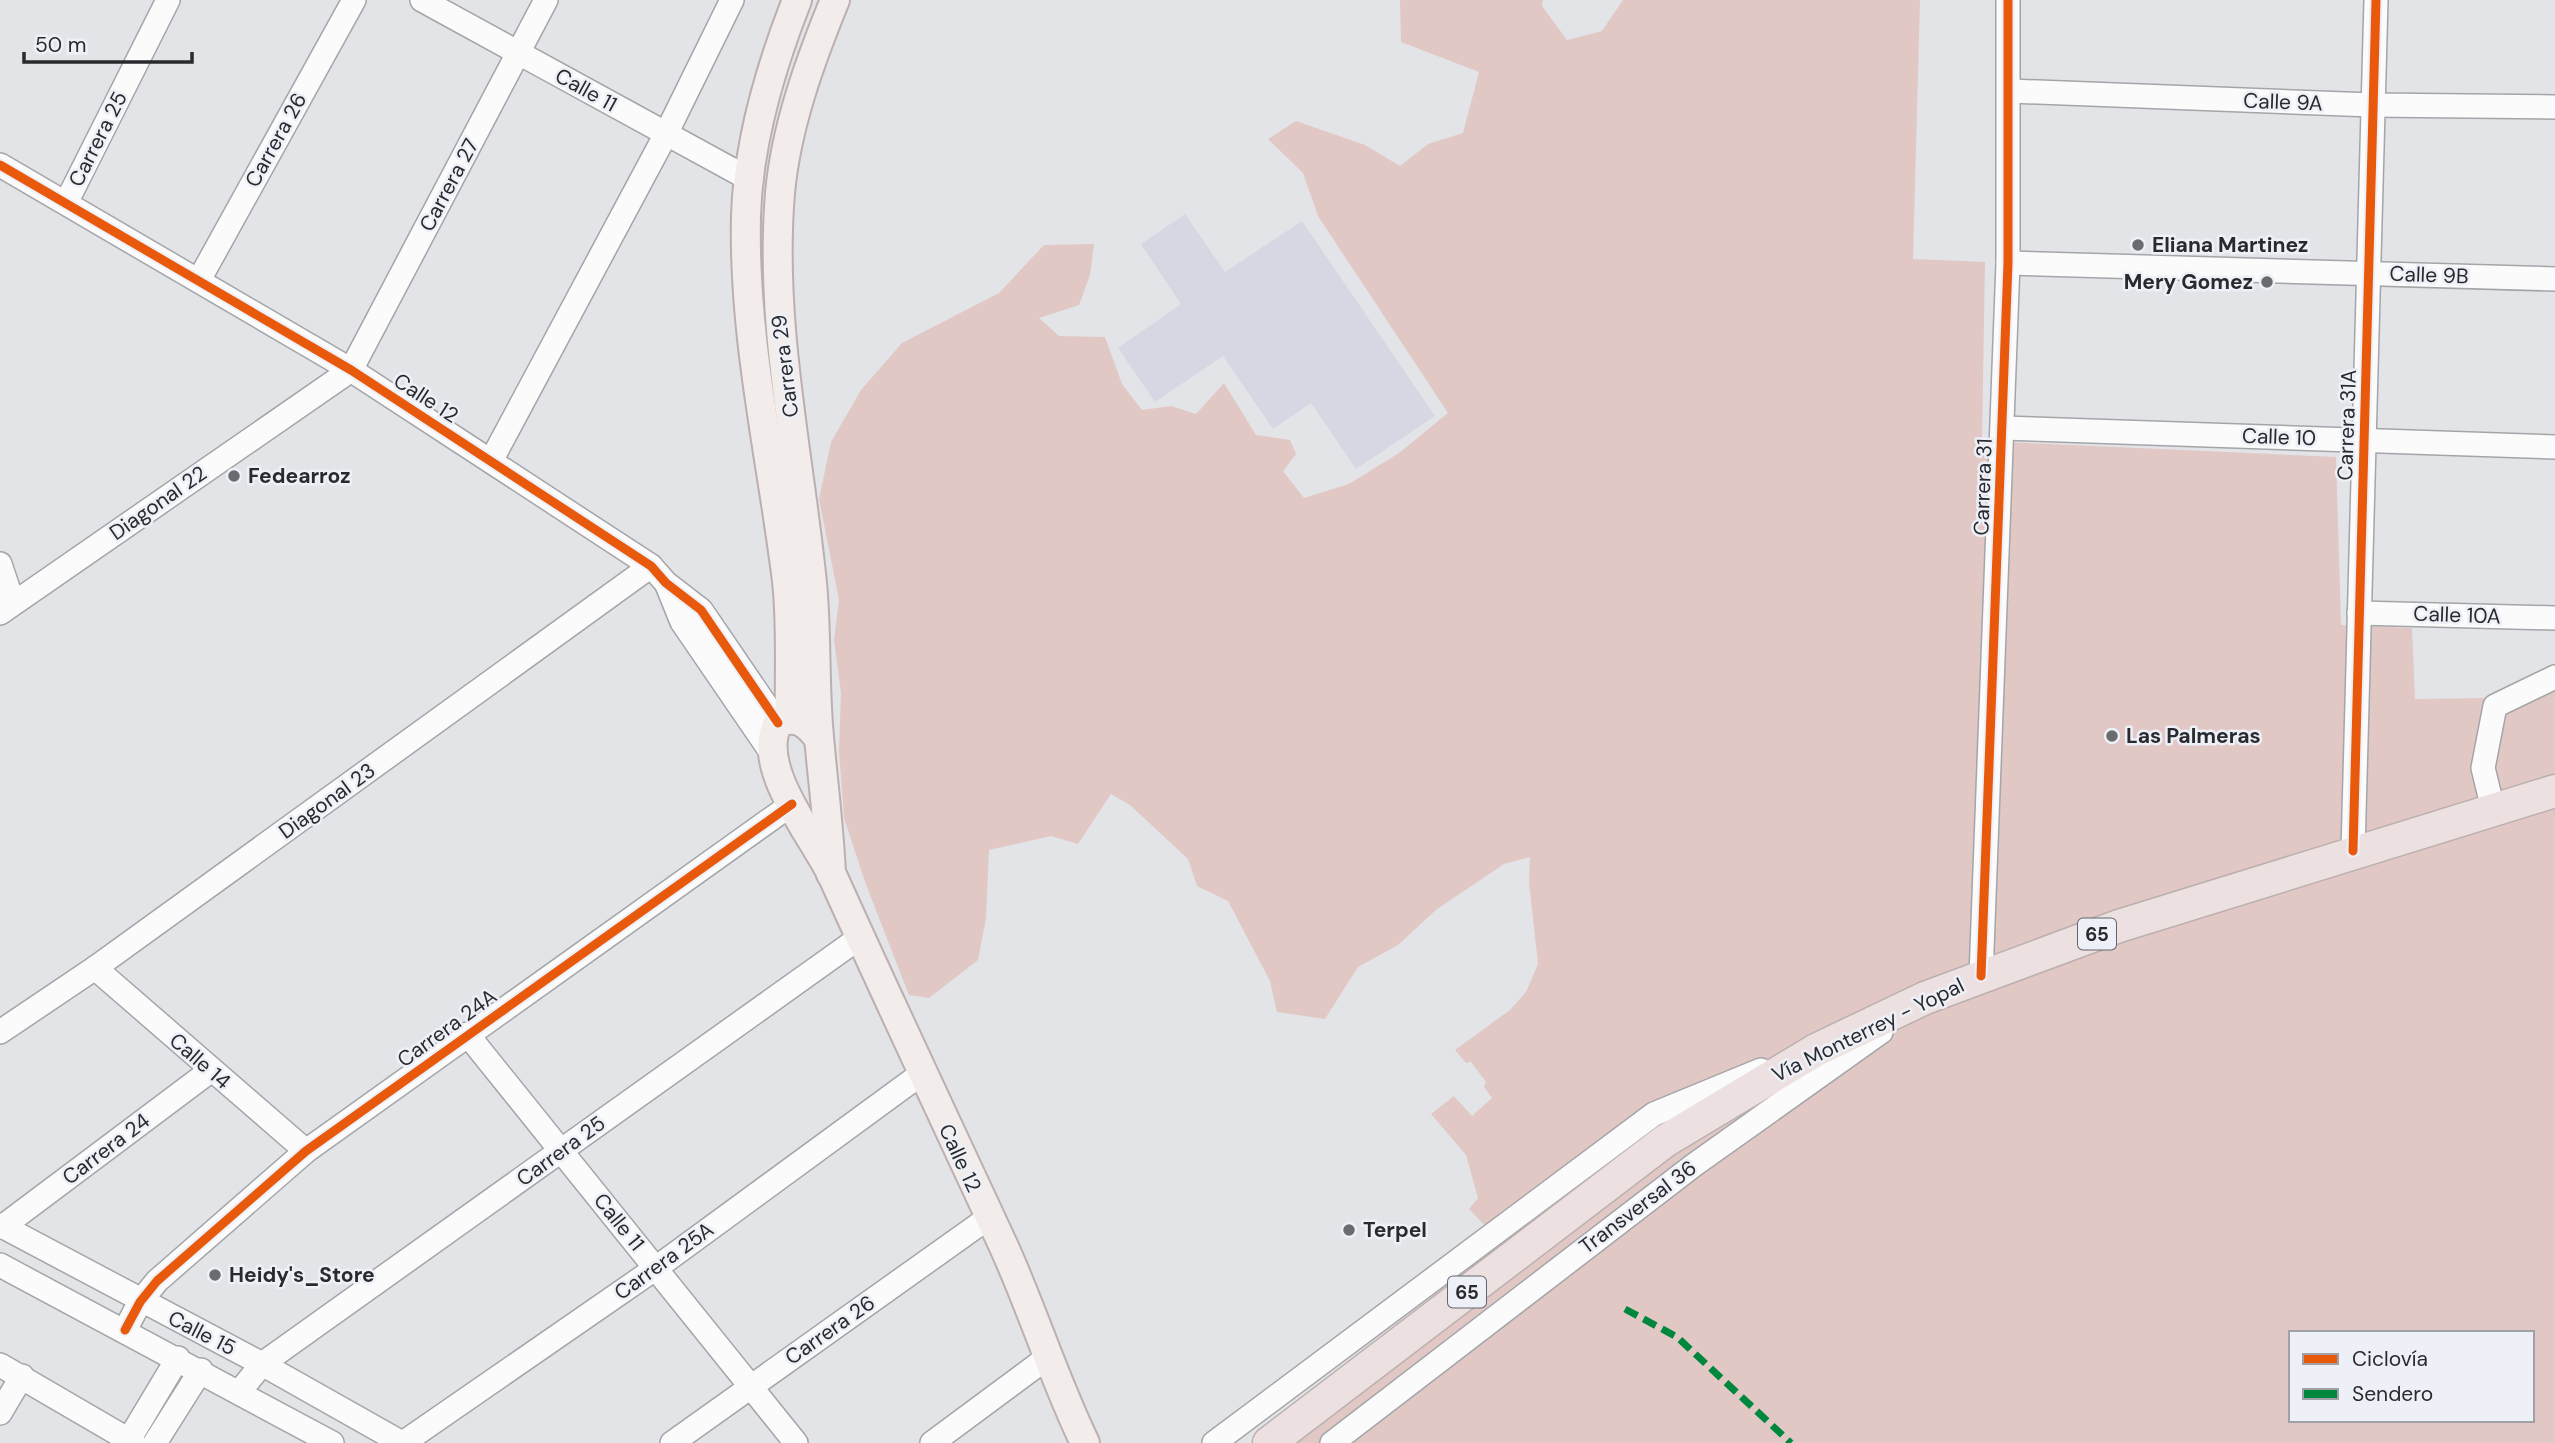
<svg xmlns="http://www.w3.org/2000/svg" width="2555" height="1443" viewBox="0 0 2555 1443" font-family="'DM Sans',sans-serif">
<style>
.built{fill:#d5d8e2}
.green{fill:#e1c8c4;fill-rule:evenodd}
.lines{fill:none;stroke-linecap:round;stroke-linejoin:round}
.minor-casing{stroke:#a4a5a8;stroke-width:26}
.major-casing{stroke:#bbafaf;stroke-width:32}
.highway-casing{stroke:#bbafaf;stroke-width:35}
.minor{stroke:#fbfbfc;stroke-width:23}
.major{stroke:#f2eceb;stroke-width:28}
.highway{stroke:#ece1e0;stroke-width:32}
.quiet{stroke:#00873e;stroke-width:7;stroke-dasharray:14 7;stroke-linecap:butt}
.cycleway-casing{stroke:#eef0f8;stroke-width:13}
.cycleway{stroke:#e8590c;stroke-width:9}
.poi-dot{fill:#6a6b6e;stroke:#eef0f8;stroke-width:2.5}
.labels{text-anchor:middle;stroke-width:5;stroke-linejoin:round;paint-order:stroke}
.shield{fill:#eef0f8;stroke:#64656a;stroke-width:2}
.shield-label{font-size:19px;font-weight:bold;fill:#292a2d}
.street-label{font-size:21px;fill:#292a2d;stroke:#eef0f8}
.poi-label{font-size:21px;font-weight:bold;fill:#292a2d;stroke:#eef0f8;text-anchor:start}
</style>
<rect width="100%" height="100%" fill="#e3e4e8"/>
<!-- built -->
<path class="built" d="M 1185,214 L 1225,272 L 1302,221 L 1435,416 L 1356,469 L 1311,403 L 1273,429 L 1223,356 L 1155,402 L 1118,348 L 1181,304 L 1141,244 Z"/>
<!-- green -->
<path class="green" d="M 1400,0 L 1543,0 L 1542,6 L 1567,40 L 1602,31 L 1623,0 L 1920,0 L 1913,259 L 1985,262 L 1982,441 L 2336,457 L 2341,625 L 2412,628 L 2415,699 L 2488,698 L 2555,666 L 2555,1443 L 1267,1443 L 1512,1254 L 1469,1209 L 1478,1198 L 1466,1155 L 1431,1114 L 1454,1096 L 1472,1116 L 1492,1098 L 1484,1087 L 1486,1082 L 1471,1062 L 1466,1063 L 1455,1050 L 1510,1010 L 1526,992 L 1538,964 L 1529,883 L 1530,857 L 1504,864 L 1437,909 L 1398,945 L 1358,967 L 1325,1019 L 1277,1012 L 1270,981 L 1228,901 L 1197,886 L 1188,859 L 1130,805 L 1111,794 L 1078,844 L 1051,836 L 989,850 L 986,918 L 978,960 L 929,998 L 909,995 L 865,882 L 844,818 L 839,750 L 841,693 L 834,640 L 839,600 L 819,499 L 831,442 L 861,390 L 902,343 L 999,293 L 1044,245 L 1094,244 L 1090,275 L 1079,305 L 1039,318 L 1059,336 L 1105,337 L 1122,384 L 1142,410 L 1171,406 L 1196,414 L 1224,383 L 1256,435 L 1290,440 L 1296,454 L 1283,471 L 1304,498 L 1349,484 L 1399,453 L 1448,413 L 1318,216 L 1303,173 L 1268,139 L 1296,121 L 1365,145 L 1400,166 L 1428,144 L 1463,133 L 1479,72 L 1401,42 ZM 2291,1333 L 2532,1333 L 2532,1420 L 2291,1420 Z"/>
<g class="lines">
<defs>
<g id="minor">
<path d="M 422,0 L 751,180"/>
<path d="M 2011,91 L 2372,105 L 2555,107"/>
<path d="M 0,165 L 351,370 L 651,566 L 666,583 L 701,610 L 778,723"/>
<path d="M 66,203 L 168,0"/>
<path d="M 2008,263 L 2555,279"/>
<path d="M 199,280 L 354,0"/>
<path d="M 2003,428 L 2555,447"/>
<path d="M 491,461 L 666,134 L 732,0"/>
<path d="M 0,564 L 13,603"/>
<path d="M 667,585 L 682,622 L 773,755"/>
<path d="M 0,613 L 351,370 L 546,0"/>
<path d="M 2359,613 L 2555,618"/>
<path d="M 2493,809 L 2483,768 L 2495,706 L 2555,677"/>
<path d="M 2353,851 L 2376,0"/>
<path d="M 95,968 L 306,1151"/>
<path d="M 1981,976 L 2008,263 L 2008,0"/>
<path d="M 0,1032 L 95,968 L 651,566"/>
<path d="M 467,1034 L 796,1443"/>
<path d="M 0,1225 L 262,1364 L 402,1443"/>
<path d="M 2,1227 L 210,1071"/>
<path d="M 0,1265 L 332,1443"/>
<path d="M 125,1330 L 140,1302 L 157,1281 L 306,1151 L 792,804"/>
<path d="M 0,1365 L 134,1443"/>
<path d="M 240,1391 L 262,1364 L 859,938"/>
<path d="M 0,1413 L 22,1376"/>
<path d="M 127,1443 L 178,1358"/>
<path d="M 155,1443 L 201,1370"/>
<path d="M 403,1443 L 656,1268 L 921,1074"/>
<path d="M 672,1443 L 988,1218"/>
<path d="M 932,1443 L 1048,1357"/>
<path d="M 1214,1443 L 1654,1114 L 1761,1070"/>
<path d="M 1332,1443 L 1694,1165 L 1881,1032"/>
</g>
<g id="major">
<path d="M 790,719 C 789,673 792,626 787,581 C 772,459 743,339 746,216 C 748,145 771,66 797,0"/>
<path d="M 819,739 C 808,724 796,714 778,723 C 754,767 815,838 833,877 C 889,1001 947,1124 1004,1247 C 1033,1311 1054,1379 1085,1443"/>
<path d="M 831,874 C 829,828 823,783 819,737 C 814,686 817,634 812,583 C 799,454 769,324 780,193 C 786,127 810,61 835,0"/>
</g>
<path id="highway" d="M 1269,1443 L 1665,1141 L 1816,1050 L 1925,998 L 2119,926 L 2555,791"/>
</defs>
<!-- minor casing -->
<use href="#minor" class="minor-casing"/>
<!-- major casing -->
<use href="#major" class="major-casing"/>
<!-- highway casing -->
<use href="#highway" class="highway-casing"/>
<!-- minor -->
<use href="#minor" class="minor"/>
<!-- major -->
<use href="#major" class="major"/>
<!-- highway -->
<use href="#highway" class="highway"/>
<!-- quiet -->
<path class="quiet" d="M 1625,1309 L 1677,1337 L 1791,1443"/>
<defs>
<g id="cycleway">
<path d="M 0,165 L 351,370 L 651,566 L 666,583 L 701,610 L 778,723"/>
<path d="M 2353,851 L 2376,0"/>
<path d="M 1981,976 L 2008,263 L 2008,0"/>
<path d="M 125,1330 L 140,1302 L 157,1281 L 306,1151 L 792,804"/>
</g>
</defs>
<!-- cycleway casing -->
<use href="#cycleway" class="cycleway-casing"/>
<!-- cycleway -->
<use href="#cycleway" class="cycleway"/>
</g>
<!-- markers -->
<g class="poi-dot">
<circle cx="2138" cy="245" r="7"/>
<circle cx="2267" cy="282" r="7"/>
<circle cx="234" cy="476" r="7"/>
<circle cx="2112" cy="736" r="7"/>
<circle cx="1349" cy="1230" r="7"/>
<circle cx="215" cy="1275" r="7"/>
</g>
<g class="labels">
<!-- shield labels -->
<g class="shield">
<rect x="2078" y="918.5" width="38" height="31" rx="5"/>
<rect x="1448" y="1276.5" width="38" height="31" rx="5"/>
</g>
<g class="shield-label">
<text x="2097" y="941">65</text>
<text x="1467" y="1299">65</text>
</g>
<!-- street labels -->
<g class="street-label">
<text transform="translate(586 90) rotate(29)" y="7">Calle 11</text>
<text transform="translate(2283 102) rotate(2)" y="7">Calle 9A</text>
<text transform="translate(98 139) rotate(-63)" y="7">Carrera 25</text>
<text transform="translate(276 140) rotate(-61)" y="7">Carrera 26</text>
<text transform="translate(449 185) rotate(-62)" y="7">Carrera 27</text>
<text transform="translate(2429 275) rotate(2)" y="7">Calle 9B</text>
<text transform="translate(785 366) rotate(-97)" y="7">Carrera 29</text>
<text transform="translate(426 398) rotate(33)" y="7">Calle 12</text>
<text transform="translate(2347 425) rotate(-88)" y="7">Carrera 31A</text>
<text transform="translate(2279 437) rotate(2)" y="7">Calle 10</text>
<text transform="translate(1983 487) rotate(-88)" y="7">Carrera 31</text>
<text transform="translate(158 503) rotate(-35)" y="7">Diagonal 22</text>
<text transform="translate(2457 615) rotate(2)" y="7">Calle 10A</text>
<text transform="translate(327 801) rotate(-36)" y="7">Diagonal 23</text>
<text transform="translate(447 1028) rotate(-36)" y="7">Carrera 24A</text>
<text transform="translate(1868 1030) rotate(-26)" y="7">Vía Monterrey - Yopal</text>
<text transform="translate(200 1061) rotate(41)" y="7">Calle 14</text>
<text transform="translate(106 1149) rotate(-37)" y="7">Carrera 24</text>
<text transform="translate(561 1151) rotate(-36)" y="7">Carrera 25</text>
<text transform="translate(960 1158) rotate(65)" y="7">Calle 12</text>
<text transform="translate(1638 1207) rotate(-37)" y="7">Transversal 36</text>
<text transform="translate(619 1222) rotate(51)" y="7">Calle 11</text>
<text transform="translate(664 1261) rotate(-36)" y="7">Carrera 25A</text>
<text transform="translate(830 1330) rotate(-35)" y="7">Carrera 26</text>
<text transform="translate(202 1333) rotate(27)" y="7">Calle 15</text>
</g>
<!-- poi labels -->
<g class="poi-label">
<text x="2152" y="252">Eliana Martinez</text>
<text x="2253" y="289" text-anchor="end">Mery Gomez</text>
<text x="248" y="483">Fedearroz</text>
<text x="2126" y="743">Las Palmeras</text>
<text x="1363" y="1237">Terpel</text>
<text x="229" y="1282">Heidy's_Store</text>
</g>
</g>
<!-- legend -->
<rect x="2289" y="1331" width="245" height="91" fill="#eef0f8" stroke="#9fa1a7" stroke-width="2"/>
<rect x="2303" y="1354" width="35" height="10" fill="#e8590c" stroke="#9fa1a7" stroke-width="2"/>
<text x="2352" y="1366" font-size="21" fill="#292a2d">Ciclovía</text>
<rect x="2303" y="1389" width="35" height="10" fill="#00873e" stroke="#9fa1a7" stroke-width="2"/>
<text x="2352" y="1401" font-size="21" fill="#292a2d">Sendero</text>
<!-- scale -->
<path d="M24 52v10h168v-10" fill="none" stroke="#292a2d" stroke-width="3.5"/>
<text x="35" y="52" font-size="21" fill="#292a2d" stroke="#eef0f8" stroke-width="5" paint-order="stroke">50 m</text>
</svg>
